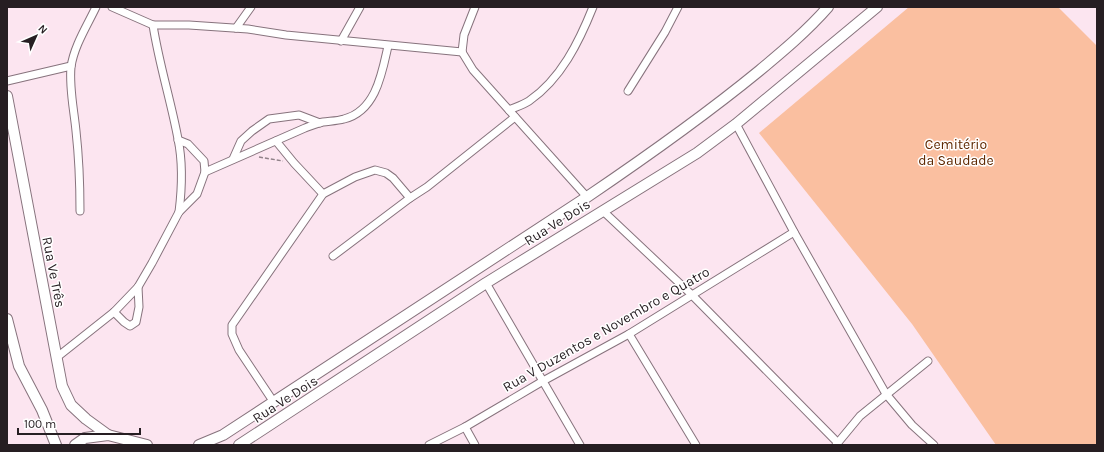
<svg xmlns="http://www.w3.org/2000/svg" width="1104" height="452" viewBox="0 0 1104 452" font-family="Karla,sans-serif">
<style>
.green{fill:#fabfa0}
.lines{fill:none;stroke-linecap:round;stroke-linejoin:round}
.minor-casing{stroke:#87737d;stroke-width:9}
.secondary-casing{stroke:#87737d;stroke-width:12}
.path{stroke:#908188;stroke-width:1.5;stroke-dasharray:4 2;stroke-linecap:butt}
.minor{stroke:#fff;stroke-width:7}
.secondary{stroke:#fff;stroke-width:10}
.labels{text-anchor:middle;stroke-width:3;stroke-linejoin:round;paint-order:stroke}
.park-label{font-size:14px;fill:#5f2801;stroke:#fff}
.street-label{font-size:14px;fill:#261e22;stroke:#fff}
</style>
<rect width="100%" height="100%" fill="#fce5f0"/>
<!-- green -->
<path class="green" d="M 909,7 L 1058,7 L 1097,46 L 1097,445 L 996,445 L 912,324 L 759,133 Z"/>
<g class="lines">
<defs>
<g id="minor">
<path d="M 112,7 L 153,25 L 189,25 L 248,29 L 286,35 L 462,52"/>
<path d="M 153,25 C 159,64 171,101 178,139 C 183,163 182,188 179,212"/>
<path d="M 236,28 L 251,7"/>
<path d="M 341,41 L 360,7"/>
<path d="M 462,52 L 473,70 L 587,197"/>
<path d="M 462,52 L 464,35 L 475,7"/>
<path d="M 7,81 L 71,66"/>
<path d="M 628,91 L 665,32 L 678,7"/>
<path d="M 509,110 C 516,107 523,105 529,101 C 561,79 579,42 593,7"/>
<path d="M 736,124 L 794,232 L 886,394 L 912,425 L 934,445"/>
<path d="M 276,141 L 294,163 L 323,194"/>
<path d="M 233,159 L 241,141 L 252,131 L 269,119 L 299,115 L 320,123"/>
<path d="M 205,172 L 305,128 C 311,126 317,123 323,122 C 330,121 337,121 344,119 C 376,111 382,73 388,46"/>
<path d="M 80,211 C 80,184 79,158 76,131 C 74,110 69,88 71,67 C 74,46 87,26 96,7"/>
<path d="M 603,211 L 692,295 L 837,442"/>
<path d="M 333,256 L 410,198"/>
<path d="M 486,283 L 580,445"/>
<path d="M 114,312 L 124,322 L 130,326 L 136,322 L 139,307 L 138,287"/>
<path d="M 629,334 L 696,445"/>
<path d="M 56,358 L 114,312 L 138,287 L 152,263 L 179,212 L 197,194 L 205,172 L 204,161 L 188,144 L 178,140"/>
<path d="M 273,401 L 239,350 L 232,334 L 232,325 L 323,194 L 355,177 L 375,170 L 386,173 L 393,178 L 410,198 L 427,187 L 515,117"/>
<path d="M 465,427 L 475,445"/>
<path d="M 429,445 L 465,427 L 543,381 L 629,334 L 794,232"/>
<path d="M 836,445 L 860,416 L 928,361"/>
</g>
<g id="secondary">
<path d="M 7,96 L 62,386 L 71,405 L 86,419 L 108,435"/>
<path d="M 7,319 L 19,366 L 42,410 L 56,445"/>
<path d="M 75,445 L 85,438 L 108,435 L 147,445"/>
<path d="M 199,445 L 223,435 L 587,197 C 646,157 704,116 759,71 C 783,51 807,31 828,7"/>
<path d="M 239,445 L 486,283 L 697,153 L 736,124 L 877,7"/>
</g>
</defs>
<!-- minor casing -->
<use href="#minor" class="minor-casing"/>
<!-- secondary casing -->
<use href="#secondary" class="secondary-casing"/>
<!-- path -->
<path class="path" d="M 259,157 L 283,161"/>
<!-- minor -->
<use href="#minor" class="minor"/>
<!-- secondary -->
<use href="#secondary" class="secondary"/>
</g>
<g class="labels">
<!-- park labels -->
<g class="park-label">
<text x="956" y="149">Cemitério<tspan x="956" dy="16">da Saudade</tspan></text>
</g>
<!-- street labels -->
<g class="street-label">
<text transform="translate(557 222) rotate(-32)" y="5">Rua Ve Dois</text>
<text transform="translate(54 272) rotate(79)" y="5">Rua Ve Três</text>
<text transform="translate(606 329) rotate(-30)" y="5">Rua V Duzentos e Novembro e Quatro</text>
<text transform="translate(285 399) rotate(-33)" y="5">Rua Ve Dois</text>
</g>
</g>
<!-- border -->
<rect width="1104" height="452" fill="none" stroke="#261e22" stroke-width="16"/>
<!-- north arrow -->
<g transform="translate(36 36) rotate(45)" stroke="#ffffff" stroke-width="3" paint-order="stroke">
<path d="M0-3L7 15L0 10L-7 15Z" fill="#261e22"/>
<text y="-6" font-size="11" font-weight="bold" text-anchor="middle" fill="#261e22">N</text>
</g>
<!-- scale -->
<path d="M18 428v6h122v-6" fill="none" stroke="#261e22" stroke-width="2"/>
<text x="24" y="428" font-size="12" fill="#261e22" stroke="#ffffff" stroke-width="3" paint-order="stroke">100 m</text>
</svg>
